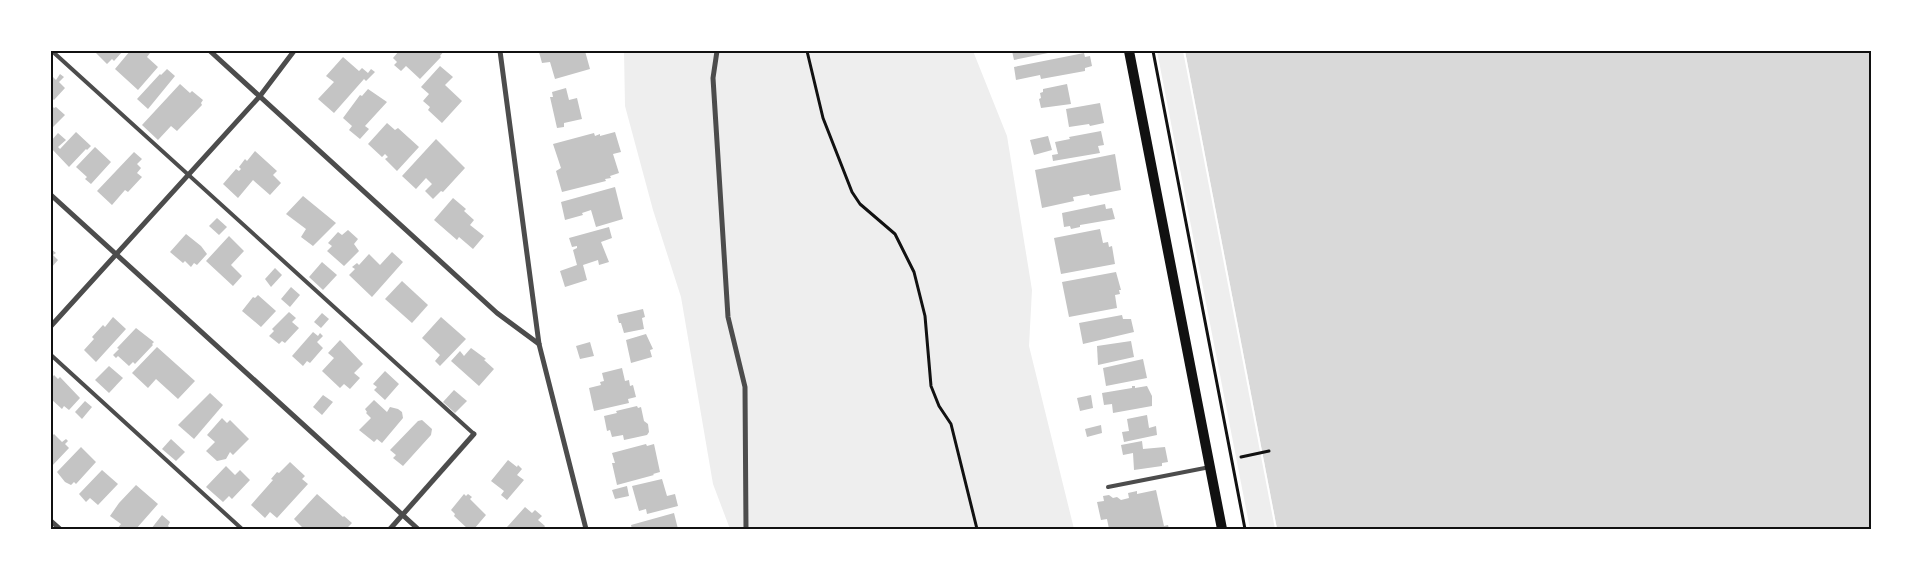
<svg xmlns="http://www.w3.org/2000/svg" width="1923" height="580" viewBox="0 0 1923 580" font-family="'Work Sans',sans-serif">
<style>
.green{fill:#eee}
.water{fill:#d9d9d9}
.pier{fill:#fff}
.building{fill:#c4c4c4}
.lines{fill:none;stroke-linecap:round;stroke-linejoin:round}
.path{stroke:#111;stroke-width:3}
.service{stroke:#4c4c4c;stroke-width:4}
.minor{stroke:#4c4c4c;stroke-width:5}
.secondary{stroke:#111;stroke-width:10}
.neatline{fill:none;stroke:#111;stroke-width:2}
</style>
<rect width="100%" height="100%" fill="#fff"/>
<!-- green -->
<g class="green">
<path d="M 624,51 L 973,51 L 1007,136 L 1032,290 L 1029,346 L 1074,529 L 730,529 L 713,484 L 681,297 L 653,210 L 625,106 Z"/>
<path d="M 1157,51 L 1185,51 L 1277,529 L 1250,529 Z"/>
</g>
<!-- water -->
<path class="water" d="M 1185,51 L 1872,51 L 1872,529 L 1277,529 Z"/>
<!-- pier -->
<path class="pier" d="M 1183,51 L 1185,51 L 1277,529 L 1275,529 Z"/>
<!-- building -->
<g class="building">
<path d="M 97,51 L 123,51 L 114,61 L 112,59 L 107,64 L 96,53 Z"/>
<path d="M 130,51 L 148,51 L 150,53 L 147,57 L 158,67 L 138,90 L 115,69 Z"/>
<path d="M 399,51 L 444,51 L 440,56 L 441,57 L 420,79 L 406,66 L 401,71 L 394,65 L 397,62 L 393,58 Z"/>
<path d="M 541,51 L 585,51 L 590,69 L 555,79 L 550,62 L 542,63 L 539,52 Z"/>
<path d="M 1012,51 L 1053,51 L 1053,52 L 1014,60 Z"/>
<path d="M 1084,53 L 1085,57 L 1090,56 L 1092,66 L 1085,68 L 1085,71 L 1041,79 L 1040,75 L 1016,80 L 1014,67 Z"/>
<path d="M 343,57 L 359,71 L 362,68 L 368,73 L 371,69 L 375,72 L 366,81 L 364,79 L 334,113 L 318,99 L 334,82 L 326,76 Z"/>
<path d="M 440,66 L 453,77 L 445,85 L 462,101 L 442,123 L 428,110 L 430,107 L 423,101 L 429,94 L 421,87 Z"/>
<path d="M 167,69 L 175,76 L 148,109 L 137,99 L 160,74 L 161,75 Z"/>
<path d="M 60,74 L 64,77 L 59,82 L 65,88 L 54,100 L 51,98 L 51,79 L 53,77 L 56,80 Z"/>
<path d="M 180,84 L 190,93 L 192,91 L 203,100 L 201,103 L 202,105 L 177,131 L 171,126 L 158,140 L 142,125 Z"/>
<path d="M 1067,84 L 1071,104 L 1041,108 L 1039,99 L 1041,98 L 1040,93 L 1043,92 L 1043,89 Z"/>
<path d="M 566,88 L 569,100 L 577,98 L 582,119 L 564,123 L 564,127 L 557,128 L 550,97 L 553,97 L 552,92 Z"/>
<path d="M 368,89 L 387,102 L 365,126 L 369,129 L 360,139 L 349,130 L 352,126 L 343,118 L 360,95 L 362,96 Z"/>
<path d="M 1100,103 L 1104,123 L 1090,126 L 1089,124 L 1069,127 L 1066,109 Z"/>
<path d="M 51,105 L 54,108 L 56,107 L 65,115 L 51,129 Z"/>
<path d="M 387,123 L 395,130 L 398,128 L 419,147 L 397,171 L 385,159 L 388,157 L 385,154 L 382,157 L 368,144 Z"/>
<path d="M 1101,131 L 1104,145 L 1098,146 L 1100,153 L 1053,161 L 1052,155 L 1058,154 L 1055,142 L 1070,139 L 1069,137 Z"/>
<path d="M 76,132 L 91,146 L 87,150 L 86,149 L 69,167 L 51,148 L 51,141 L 58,133 L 66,140 L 58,147 L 60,149 Z"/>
<path d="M 615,132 L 621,152 L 613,154 L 619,173 L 610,176 L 611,178 L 605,179 L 606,181 L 562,192 L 556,171 L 561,168 L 553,144 L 594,133 L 595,136 L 600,134 L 600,136 Z"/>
<path d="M 1048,136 L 1052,150 L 1034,155 L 1030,140 Z"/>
<path d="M 436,139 L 465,168 L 443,192 L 441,191 L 433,199 L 425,191 L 432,184 L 426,178 L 416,189 L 402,176 Z"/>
<path d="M 95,147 L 111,162 L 91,184 L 85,179 L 87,177 L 76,167 Z"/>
<path d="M 255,151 L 277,171 L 273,175 L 281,183 L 270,195 L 253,180 L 238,198 L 223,184 L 236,169 L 239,171 L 241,169 L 239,167 L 245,159 L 247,161 Z"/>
<path d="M 134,152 L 142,159 L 137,164 L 141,168 L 137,173 L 142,177 L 128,192 L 125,190 L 112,205 L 97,191 Z"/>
<path d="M 1115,154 L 1121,190 L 1090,196 L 1089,194 L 1073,197 L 1074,201 L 1042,208 L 1035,170 Z"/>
<path d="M 615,187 L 623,219 L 596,227 L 591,210 L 582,213 L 583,215 L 565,220 L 561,202 Z"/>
<path d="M 303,196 L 336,223 L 313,246 L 301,237 L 306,229 L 286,214 Z"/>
<path d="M 453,198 L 466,209 L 464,211 L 474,220 L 470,225 L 484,236 L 473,249 L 459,237 L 457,240 L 434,220 Z"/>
<path d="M 1105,204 L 1106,209 L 1112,208 L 1115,219 L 1080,225 L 1080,227 L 1071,229 L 1070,226 L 1064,227 L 1062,213 Z"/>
<path d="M 217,218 L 227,227 L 219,235 L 209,226 Z"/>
<path d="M 609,227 L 612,238 L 601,242 L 609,262 L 599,265 L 598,260 L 583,265 L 587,280 L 565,287 L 560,271 L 577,265 L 573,250 L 577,248 L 577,246 L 572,247 L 569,238 Z"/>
<path d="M 1100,229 L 1103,243 L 1108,242 L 1109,247 L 1112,246 L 1115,264 L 1061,274 L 1054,238 Z"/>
<path d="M 348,230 L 358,239 L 354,244 L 359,251 L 344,266 L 327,251 L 332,246 L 328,243 L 338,232 L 342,235 Z"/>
<path d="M 186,234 L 201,246 L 207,254 L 197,265 L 194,263 L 191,267 L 185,261 L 183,263 L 170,252 Z"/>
<path d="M 229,236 L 244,251 L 231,265 L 242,276 L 233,286 L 206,261 Z"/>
<path d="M 51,249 L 56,253 L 53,255 L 58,260 L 51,268 Z"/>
<path d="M 392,252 L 403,262 L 372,297 L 349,275 L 355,269 L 352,267 L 357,263 L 359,265 L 369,254 L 380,265 Z"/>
<path d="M 322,262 L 337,275 L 323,290 L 309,277 Z"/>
<path d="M 275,268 L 282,275 L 271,287 L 265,279 Z"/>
<path d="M 1116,272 L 1121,290 L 1119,290 L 1120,294 L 1115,295 L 1117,308 L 1069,317 L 1062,282 Z"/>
<path d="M 402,281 L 428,305 L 412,323 L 385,299 Z"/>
<path d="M 291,287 L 300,295 L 290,307 L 281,299 Z"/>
<path d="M 258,295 L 276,311 L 261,327 L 242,311 L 253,297 L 255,298 Z"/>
<path d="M 643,309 L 645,317 L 642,318 L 644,329 L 624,333 L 621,323 L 619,323 L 617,315 Z"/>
<path d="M 289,312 L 296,318 L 292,322 L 299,328 L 285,343 L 282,341 L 279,344 L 269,336 L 274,331 L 272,329 Z"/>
<path d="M 322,313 L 329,319 L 321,328 L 314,322 Z"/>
<path d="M 1122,315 L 1123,319 L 1131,319 L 1134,332 L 1083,344 L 1079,323 Z"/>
<path d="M 113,317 L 126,329 L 96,362 L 84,350 L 94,339 L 92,337 L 103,325 L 105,327 Z"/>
<path d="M 441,317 L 466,339 L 440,366 L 435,361 L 440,355 L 422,338 Z"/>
<path d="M 136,328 L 154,342 L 152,344 L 153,345 L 135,364 L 133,362 L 129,366 L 118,356 L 116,358 L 113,355 L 119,349 L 117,348 Z"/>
<path d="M 313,332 L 318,336 L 320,333 L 323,336 L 317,342 L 323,348 L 310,363 L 307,361 L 303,366 L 292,356 Z"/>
<path d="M 646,334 L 653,349 L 650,350 L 652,357 L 631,363 L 626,340 Z"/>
<path d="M 340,340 L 363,364 L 354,373 L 360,378 L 350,389 L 344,384 L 340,388 L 322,371 L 334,358 L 328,353 Z"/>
<path d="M 1131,341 L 1134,357 L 1098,365 L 1097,346 Z"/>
<path d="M 590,342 L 594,356 L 580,359 L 576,346 Z"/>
<path d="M 157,347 L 195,381 L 178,399 L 156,379 L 148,388 L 132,373 Z"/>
<path d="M 471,348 L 486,359 L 484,360 L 494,369 L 479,386 L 451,361 L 460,351 L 464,356 Z"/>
<path d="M 1143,359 L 1147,378 L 1106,386 L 1103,368 Z"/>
<path d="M 109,366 L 123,378 L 109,393 L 95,380 Z"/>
<path d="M 622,368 L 625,381 L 629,380 L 630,386 L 633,385 L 636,397 L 628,399 L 629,403 L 594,411 L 589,388 L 601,385 L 600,382 L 604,381 L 602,373 Z"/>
<path d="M 385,371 L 399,384 L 385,400 L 374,390 L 377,387 L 373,384 Z"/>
<path d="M 54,375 L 58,379 L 60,377 L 80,398 L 69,410 L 64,406 L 62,409 L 51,399 L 51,379 Z"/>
<path d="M 1132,386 L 1135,386 L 1135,388 L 1147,386 L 1152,396 L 1152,406 L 1113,413 L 1112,404 L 1104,405 L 1102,393 L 1132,388 Z"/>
<path d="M 454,390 L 467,401 L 455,413 L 443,402 Z"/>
<path d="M 210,393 L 223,405 L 194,439 L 178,425 Z"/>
<path d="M 323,395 L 333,402 L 322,415 L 313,407 Z"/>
<path d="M 1091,395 L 1093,408 L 1080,411 L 1077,398 Z"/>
<path d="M 374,400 L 387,412 L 390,407 L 398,409 L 402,412 L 403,418 L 382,443 L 377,439 L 374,442 L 359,430 L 371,418 L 366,413 L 367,412 L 365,409 Z"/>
<path d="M 85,401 L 92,407 L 82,419 L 75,412 Z"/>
<path d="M 637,406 L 638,408 L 641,407 L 644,421 L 648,424 L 649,432 L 647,435 L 624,440 L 623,435 L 612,437 L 610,430 L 607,431 L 604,416 L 617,413 L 616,411 Z"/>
<path d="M 1147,415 L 1149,428 L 1156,426 L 1157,435 L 1124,442 L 1122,432 L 1129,431 L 1127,419 Z"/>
<path d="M 222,418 L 227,423 L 230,420 L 249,439 L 233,455 L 230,452 L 226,459 L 217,461 L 206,451 L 215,442 L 207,435 Z"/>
<path d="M 422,420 L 432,429 L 431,435 L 403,466 L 393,458 L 396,455 L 390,450 L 418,421 Z"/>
<path d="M 1101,425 L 1102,433 L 1087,437 L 1085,429 Z"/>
<path d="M 54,434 L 62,442 L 66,439 L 68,441 L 65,444 L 69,448 L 51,467 L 51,437 Z"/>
<path d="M 171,439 L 185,452 L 176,461 L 162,449 Z"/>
<path d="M 1142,441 L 1143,449 L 1165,447 L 1168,462 L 1162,463 L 1162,466 L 1134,470 L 1133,453 L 1123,455 L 1121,445 Z"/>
<path d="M 646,444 L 647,446 L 654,444 L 660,472 L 653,474 L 654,475 L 617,485 L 612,463 L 615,463 L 612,453 Z"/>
<path d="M 81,447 L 96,462 L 76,484 L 74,482 L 71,485 L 65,482 L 57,472 Z"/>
<path d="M 508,460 L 517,467 L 518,465 L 522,469 L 517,475 L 524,480 L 507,500 L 501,495 L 504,491 L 491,481 Z"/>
<path d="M 290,462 L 305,476 L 302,479 L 308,484 L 277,518 L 270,512 L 265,518 L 251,505 L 273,480 L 271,479 L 277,472 L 279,473 Z"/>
<path d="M 226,466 L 235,475 L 240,470 L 250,480 L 232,499 L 229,496 L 223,502 L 206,487 Z"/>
<path d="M 102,470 L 118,484 L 98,505 L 90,498 L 86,502 L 79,494 Z"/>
<path d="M 662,479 L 667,496 L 675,494 L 678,506 L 647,514 L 646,509 L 639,511 L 632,486 Z"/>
<path d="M 136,485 L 158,504 L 136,529 L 117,529 L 121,524 L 110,516 L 119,503 Z"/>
<path d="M 627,486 L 629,496 L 615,499 L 612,490 Z"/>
<path d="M 1156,490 L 1164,526 L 1168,525 L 1169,529 L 1109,529 L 1107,519 L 1101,520 L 1097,502 L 1104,501 L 1103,496 L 1109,495 L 1113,498 L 1117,497 L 1121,500 L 1129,498 L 1128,493 L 1137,491 L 1137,494 Z"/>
<path d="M 317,494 L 343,517 L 344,516 L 352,523 L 346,529 L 304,529 L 294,519 Z"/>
<path d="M 464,494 L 466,496 L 468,494 L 472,497 L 470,499 L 486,515 L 474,529 L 468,529 L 454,516 L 455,514 L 451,510 Z"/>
<path d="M 525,507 L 532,513 L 535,510 L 542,516 L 538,520 L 545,526 L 543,529 L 509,529 L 507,527 Z"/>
<path d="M 674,513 L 678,529 L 632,529 L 631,525 Z"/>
<path d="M 162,515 L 170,522 L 168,526 L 171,529 L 151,529 Z"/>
</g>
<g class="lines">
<!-- path -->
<g class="path">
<path d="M 807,51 L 823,118 L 852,192 L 860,204 L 895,234 L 914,272 L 925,316 L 931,386 L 939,406 L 951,424 L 977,529"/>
<path d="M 1153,51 L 1245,529"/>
<path d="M 1241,457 L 1269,451"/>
</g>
<!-- service -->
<g class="service">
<path d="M 52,51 L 474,434"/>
<path d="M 51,355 L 242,529"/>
<path d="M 1108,487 L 1210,467"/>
</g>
<!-- minor -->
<g class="minor">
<path d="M 210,51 L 497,313 L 539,344"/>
<path d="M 500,51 L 539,344 L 586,529"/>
<path d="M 717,51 L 713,78 L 728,317 L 745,387 L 746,529"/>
<path d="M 51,195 L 418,529"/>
<path d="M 51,326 L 260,96 L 294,51"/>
<path d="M 51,521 L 60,529"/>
<path d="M 390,529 L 474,434"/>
</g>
<!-- secondary -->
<path class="secondary" d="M 1129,51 L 1222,529"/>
</g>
<!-- border -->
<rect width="1923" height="580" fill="none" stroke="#ffffff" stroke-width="105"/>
<rect x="52" y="52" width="1818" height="476" class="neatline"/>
</svg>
